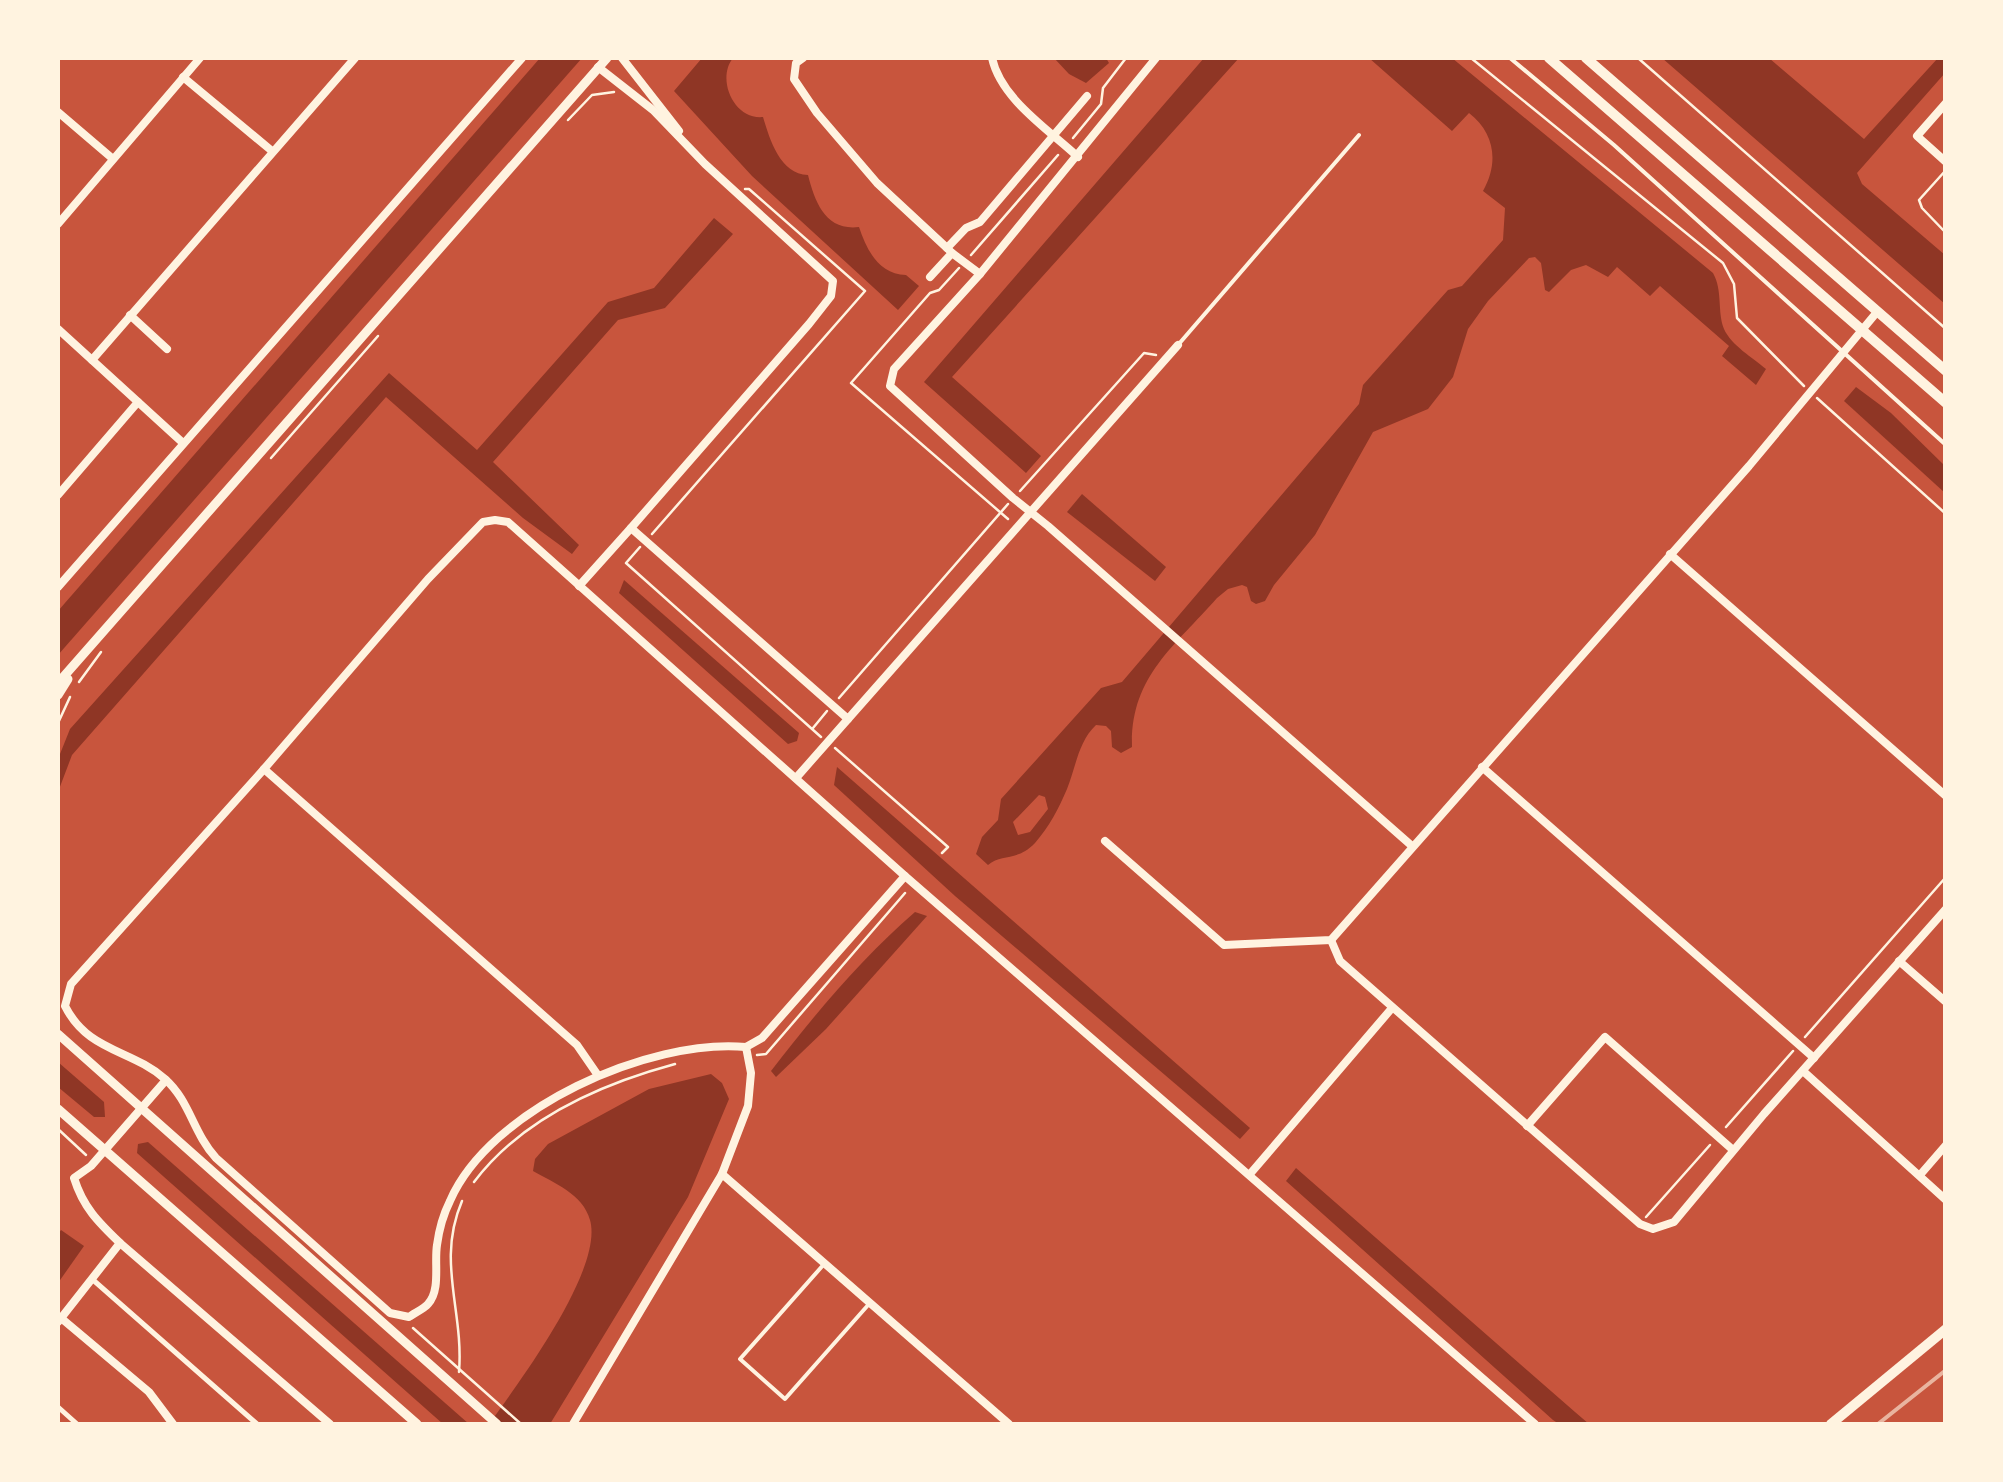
<svg xmlns="http://www.w3.org/2000/svg" width="2003" height="1482" viewBox="0 0 2003 1482" font-family="Mulish,sans-serif">
<style>
.water{fill:#8f3625;fill-rule:evenodd}
.lines{fill:none;stroke-linecap:round;stroke-linejoin:round}
.path{stroke:#fff3e0;stroke-width:2.5}
.service{stroke:#fff3e0;stroke-width:4}
.pedestrian{stroke:#fff3e0;stroke-width:5}
.minor{stroke:#fff3e0;stroke-width:8}
.tertiary{stroke:#fff3e0;stroke-width:9}
.secondary{stroke:#fff3e0;stroke-width:10}
.rail{stroke:#e9b49f;stroke-width:4}
</style>
<rect width="100%" height="100%" fill="#c8553d"/>
<!-- water -->
<g class="water">
<path d="M 540,58 L 582,58 L 58,655 L 58,611 Z"/>
<path d="M 702,58 L 733,58 C 716,79 734,120 763,117 C 770,140 780,174 808,175 C 815,203 826,231 859,227 C 867,251 879,274 906,275 L 919,286 L 898,310 L 752,176 L 674,91 Z"/>
<path d="M 1054,58 L 1106,58 L 1109,63 L 1086,83 L 1069,74 Z"/>
<path d="M 1204,58 L 1239,58 L 952,377 L 1041,456 L 1026,473 L 924,382 Z"/>
<path d="M 1369,58 L 1452,58 L 1713,273 C 1723,291 1717,311 1724,329 C 1731,345 1753,358 1766,369 L 1756,385 L 1722,356 L 1729,346 L 1660,286 L 1650,296 L 1617,267 L 1608,277 L 1586,265 L 1571,270 L 1549,292 L 1545,290 L 1541,263 L 1535,257 L 1529,258 L 1488,301 L 1468,329 L 1453,377 L 1428,409 L 1373,432 L 1315,535 L 1274,585 L 1265,601 L 1256,604 L 1251,601 L 1247,587 L 1242,585 L 1228,589 L 1217,598 C 1174,647 1130,677 1132,747 L 1121,753 L 1112,747 L 1111,731 L 1106,726 L 1096,725 C 1078,742 1076,767 1067,789 C 1059,808 1049,827 1035,843 C 1017,862 1002,853 988,865 L 976,854 L 982,837 L 998,820 L 1001,799 L 1101,688 L 1122,682 L 1359,404 L 1363,385 L 1448,290 L 1462,286 L 1503,240 L 1505,208 L 1483,191 C 1499,163 1495,133 1469,113 L 1452,131 ZM 1039,795 L 1045,797 L 1048,809 L 1030,832 L 1018,835 L 1013,822 Z"/>
<path d="M 1662,58 L 1769,58 L 1864,139 L 1938,58 L 1945,58 L 1945,73 L 1857,173 L 1862,184 L 1945,255 L 1945,304 Z"/>
<path d="M 714,218 L 733,234 L 665,308 L 618,320 L 493,462 L 579,545 L 572,554 L 523,518 L 386,397 L 72,755 L 58,792 L 58,759 L 70,729 L 389,373 L 477,450 L 608,302 L 654,288 Z"/>
<path d="M 1856,387 L 1891,413 L 1945,466 L 1945,493 L 1844,401 Z"/>
<path d="M 1082,494 L 1166,567 L 1155,581 L 1067,512 Z"/>
<path d="M 624,580 L 799,733 L 797,741 L 788,744 L 619,593 Z"/>
<path d="M 837,767 L 1250,1128 L 1240,1139 L 955,896 L 834,785 Z"/>
<path d="M 915,912 L 927,916 L 826,1029 L 776,1077 L 771,1071 C 814,1015 862,958 915,912 Z"/>
<path d="M 58,1062 L 104,1102 L 105,1117 L 94,1117 L 58,1087 Z"/>
<path d="M 711,1074 L 722,1083 L 729,1099 L 688,1197 L 550,1424 L 489,1424 C 518,1384 604,1269 590,1220 C 583,1194 554,1183 533,1171 L 535,1159 L 548,1144 L 649,1089 Z"/>
<path d="M 148,1142 L 469,1424 L 443,1424 L 137,1153 L 138,1144 Z"/>
<path d="M 1296,1168 L 1575,1412 L 1589,1424 L 1559,1424 L 1553,1420 L 1286,1181 Z"/>
<path d="M 61,1230 L 84,1246 L 58,1283 L 58,1234 Z"/>
</g>
<g class="lines">
<!-- path -->
<g class="path">
<path d="M 1471,58 L 1723,263 L 1734,284 L 1737,318 L 1804,386"/>
<path d="M 1638,58 L 1946,329"/>
<path d="M 568,120 L 592,95 L 614,92"/>
<path d="M 1073,138 L 1101,104 L 1103,88 L 1126,58"/>
<path d="M 1946,170 L 1919,200 L 1922,208 L 1946,233"/>
<path d="M 971,255 L 1058,155"/>
<path d="M 959,268 L 939,290 L 930,293 L 851,383 L 1008,519"/>
<path d="M 1817,398 L 1946,514"/>
<path d="M 271,458 L 378,336"/>
<path d="M 1020,491 L 1144,353 L 1156,355"/>
<path d="M 652,534 L 865,291 L 749,189 L 745,189"/>
<path d="M 640,547 L 626,563 L 821,737"/>
<path d="M 79,682 L 101,652"/>
<path d="M 839,698 L 1008,504"/>
<path d="M 58,723 L 70,697"/>
<path d="M 813,728 L 827,711"/>
<path d="M 835,748 L 948,847 L 942,853"/>
<path d="M 1805,1037 L 1946,877"/>
<path d="M 757,1055 L 766,1054 L 905,893"/>
<path d="M 1726,1127 L 1793,1051"/>
<path d="M 58,1129 L 86,1155"/>
<path d="M 474,1182 C 522,1118 601,1084 675,1064"/>
<path d="M 1646,1217 L 1710,1145"/>
<path d="M 413,1328 L 521,1424"/>
<path d="M 459,1372 C 464,1310 436,1262 462,1201"/>
</g>
<!-- service -->
<g class="service">
<path d="M 1510,58 L 1614,145 L 1946,445"/>
<path d="M 1178,345 L 1359,135"/>
<path d="M 825,1263 L 740,1359 L 785,1399 L 869,1304"/>
</g>
<!-- pedestrian -->
<g class="pedestrian">
<path d="M 92,1279 L 257,1424"/>
<path d="M 58,1407 L 77,1424"/>
</g>
<!-- minor -->
<g class="minor">
<path d="M 622,58 L 679,131"/>
<path d="M 803,58 L 796,63 L 794,79 L 817,113 L 877,183 L 947,248"/>
<path d="M 992,58 C 1001,99 1048,129 1078,157"/>
<path d="M 1156,58 L 980,274 L 894,369 L 890,386 L 1013,498 L 1048,526 L 1412,846"/>
<path d="M 598,67 L 653,110 L 705,164 L 833,281 L 831,296 L 809,324 L 631,528 L 848,719 L 1178,345"/>
<path d="M 183,77 L 272,151"/>
<path d="M 1946,103 L 1917,136 L 1946,162"/>
<path d="M 58,112 L 113,159"/>
<path d="M 58,224 L 200,58"/>
<path d="M 952,253 L 980,274"/>
<path d="M 930,277 L 952,253 L 947,248 L 966,228 L 980,222 L 1087,96"/>
<path d="M 130,315 L 167,349"/>
<path d="M 58,329 L 183,443"/>
<path d="M 92,360 L 355,58"/>
<path d="M 58,495 L 138,402"/>
<path d="M 1670,554 L 1946,796"/>
<path d="M 579,586 L 631,528"/>
<path d="M 58,587 L 522,58"/>
<path d="M 1482,767 L 1814,1058"/>
<path d="M 264,769 L 577,1045 L 597,1074"/>
<path d="M 796,778 L 848,719"/>
<path d="M 1105,841 L 1224,945 L 1331,940 L 1749,466 L 1877,312"/>
<path d="M 1331,940 L 1340,961 L 1640,1224 L 1653,1229 L 1674,1222 L 1764,1114 L 1946,909"/>
<path d="M 1899,961 L 1946,1002"/>
<path d="M 746,1047 C 649,1038 490,1109 450,1201 C 443,1215 439,1230 437,1245 C 434,1263 441,1290 428,1304 C 424,1309 414,1313 409,1317 L 390,1313 L 216,1158 C 193,1133 190,1101 165,1079 C 131,1049 88,1052 65,1006 L 71,984 L 264,769 L 428,579 L 483,522 L 495,520 L 508,522 L 905,876 L 1535,1424"/>
<path d="M 746,1047 L 762,1038 L 905,876"/>
<path d="M 1803,1071 L 1946,1200"/>
<path d="M 1527,1126 L 1605,1037 L 1733,1150"/>
<path d="M 722,1174 L 1009,1424"/>
<path d="M 1250,1174 L 1392,1008"/>
<path d="M 1920,1175 L 1946,1145"/>
<path d="M 120,1243 L 330,1424"/>
<path d="M 61,1318 L 149,1392 L 173,1424"/>
<path d="M 58,1322 L 120,1243 C 98,1222 83,1207 74,1178 L 91,1166 L 166,1080"/>
<path d="M 573,1424 L 722,1174 L 748,1106 L 751,1073 L 746,1047"/>
</g>
<!-- tertiary -->
<g class="tertiary">
<path d="M 58,683 L 607,58"/>
<path d="M 58,695 L 68,679"/>
<path d="M 58,1034 L 497,1424"/>
<path d="M 58,1109 L 417,1424"/>
</g>
<!-- secondary -->
<g class="secondary">
<path d="M 1549,58 L 1946,403"/>
<path d="M 1586,58 L 1946,371"/>
<path d="M 1831,1424 L 1946,1329"/>
</g>
<!-- rail -->
<path class="rail" d="M 1878,1424 L 1946,1370"/>
</g>
<!-- border -->
<rect width="2003" height="1482" fill="none" stroke="#fff3e0" stroke-width="120"/>
</svg>
